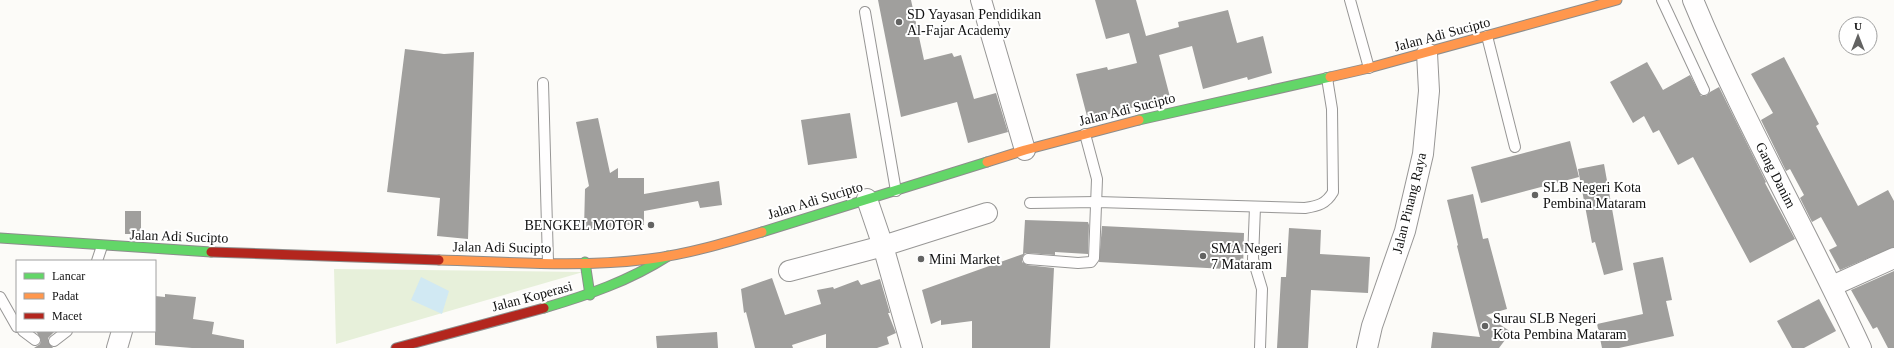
<svg xmlns="http://www.w3.org/2000/svg" width="1894" height="348" viewBox="0 0 1894 348" font-family="'Times New Roman',serif">
<style>
.green{fill:#e7f0da}
.water{fill:#d1e9f3}
.building{fill:#a09f9d}
.lines{fill:none;stroke-linecap:round;stroke-linejoin:round}
.lane-casing{stroke:#979695;stroke-width:12}
.street-casing{stroke:#979695;stroke-width:22}
.fast-casing{stroke:#8d8d8c;stroke-width:11}
.slow-casing{stroke:#8d8d8c;stroke-width:11}
.jam-casing{stroke:#8d8d8c;stroke-width:11}
.lane{stroke:#fffefe;stroke-width:10}
.street{stroke:#fffefe;stroke-width:20}
.fast{stroke:#63d668;stroke-width:9}
.slow{stroke:#ff974d;stroke-width:9}
.jam{stroke:#b3261e;stroke-width:9}
.poi-dot{fill:#636362;stroke:#fff;stroke-width:1.5}
.labels{text-anchor:middle;stroke-width:4;stroke-linejoin:round;paint-order:stroke}
.poi-label{font-size:14px;fill:#111;stroke:#fff;text-anchor:start}
.street-label{font-size:14px;fill:#111;stroke:#fff}
</style>
<rect width="100%" height="100%" fill="#fcfbf8"/>
<!-- green -->
<path class="green" d="M 334,269 L 583,272 L 336,344 Z"/>
<!-- water -->
<path class="water" d="M 421,277 L 449,291 L 442,314 L 411,300 Z"/>
<!-- building -->
<g class="building">
<path d="M 878,0 L 911,0 L 924,60 L 952,53 L 954,57 L 961,55 L 974,99 L 996,93 L 1008,132 L 968,143 L 957,102 L 901,117 Z"/>
<path d="M 1095,0 L 1136,0 L 1146,36 L 1179,27 L 1178,22 L 1228,10 L 1237,43 L 1263,36 L 1272,73 L 1248,80 L 1247,77 L 1203,89 L 1192,46 L 1159,55 L 1170,97 L 1088,120 L 1076,74 L 1107,67 L 1108,70 L 1137,63 L 1129,33 L 1106,39 Z"/>
<path d="M 405,49 L 444,54 L 474,52 L 468,239 L 437,236 L 440,198 L 387,192 Z"/>
<path d="M 1784,57 L 1819,124 L 1816,126 L 1858,206 L 1888,190 L 1894,201 L 1894,247 L 1840,270 L 1829,250 L 1837,246 L 1821,217 L 1812,222 L 1800,198 L 1804,195 L 1790,169 L 1786,171 L 1761,120 L 1773,113 L 1751,74 Z"/>
<path d="M 1647,62 L 1663,90 L 1690,75 L 1701,96 L 1706,96 L 1710,92 L 1719,87 L 1766,182 L 1765,183 L 1795,239 L 1750,263 L 1693,157 L 1678,165 L 1659,130 L 1653,133 L 1644,116 L 1633,123 L 1610,82 Z"/>
<path d="M 850,113 L 857,158 L 808,165 L 801,120 Z"/>
<path d="M 598,118 L 610,173 L 618,168 L 618,178 L 644,178 L 644,194 L 719,181 L 722,205 L 700,208 L 698,201 L 644,211 L 644,225 L 616,225 L 616,229 L 584,229 L 585,189 L 589,186 L 576,122 Z"/>
<path d="M 1570,141 L 1579,177 L 1481,203 L 1471,167 Z"/>
<path d="M 1604,164 L 1623,270 L 1604,275 L 1595,242 L 1592,243 L 1578,169 Z"/>
<path d="M 1473,194 L 1483,239 L 1488,238 L 1507,309 L 1486,315 L 1511,332 L 1499,348 L 1431,348 L 1433,332 L 1480,337 L 1457,246 L 1458,245 L 1447,200 Z"/>
<rect x="125" y="211" width="16" height="23"/>
<path d="M 1025,220 L 1088,222 L 1089,225 L 1088,254 L 1055,252 L 1055,255 L 1028,253 L 1025,253 L 1022,258 L 1022,262 L 1027,265 L 1054,268 L 1050,348 L 972,348 L 972,321 L 941,325 L 941,320 L 931,324 L 922,290 L 1023,254 Z"/>
<path d="M 1102,226 L 1244,233 L 1243,270 L 1099,262 Z"/>
<path d="M 1289,228 L 1321,230 L 1320,254 L 1370,257 L 1368,293 L 1311,290 L 1308,348 L 1277,348 L 1281,277 L 1286,277 Z"/>
<path d="M 1663,257 L 1672,300 L 1666,301 L 1674,336 L 1619,348 L 1602,348 L 1597,324 L 1643,314 L 1633,263 Z"/>
<path d="M 1894,271 L 1894,348 L 1888,348 L 1877,327 L 1873,329 L 1851,290 Z"/>
<path d="M 772,278 L 785,315 L 821,304 L 817,290 L 833,287 L 834,289 L 858,280 L 861,285 L 880,279 L 890,313 L 888,313 L 896,333 L 887,337 L 889,344 L 877,348 L 826,348 L 826,334 L 792,345 L 793,348 L 755,348 L 746,312 L 744,313 L 741,289 Z"/>
<path d="M 165,294 L 196,297 L 193,319 L 214,322 L 212,334 L 244,340 L 244,348 L 192,348 L 155,345 L 155,296 L 165,297 Z"/>
<path d="M 1819,299 L 1836,331 L 1804,348 L 1792,348 L 1777,321 Z"/>
<path d="M 36,331 L 55,331 L 48,338 L 48,341 L 53,348 L 34,348 L 40,344 L 41,340 Z"/>
<path d="M 717,332 L 718,348 L 657,348 L 656,336 Z"/>
</g>
<g class="lines">
<defs>
<g id="lane">
<path d="M 1350,0 L 1369,68"/>
<path d="M 1662,0 L 1704,90"/>
<path d="M 865,12 L 896,191"/>
<path d="M 1487,36 L 1515,147"/>
<path d="M 543,83 L 548,262"/>
<path d="M 1030,203 L 1097,202 L 1305,208 C 1318,206 1326,204 1333,192 L 1332,109 L 1327,78"/>
<path d="M 1255,207 L 1253,259 L 1262,289 L 1260,348"/>
<path d="M 1028,259 L 1078,263 L 1091,262 L 1094,258 L 1097,179 L 1085,134"/>
<path d="M 97,261 L 102,246"/>
<path d="M 0,297 L 17,327"/>
<path d="M 23,331 L 35,340"/>
<path d="M 54,341 L 67,331"/>
</g>
<g id="street">
<path d="M 981,0 L 1025,150"/>
<path d="M 1693,0 C 1742,119 1807,231 1861,348"/>
<path d="M 867,199 L 883,246 L 912,348"/>
<path d="M 789,271 L 883,246 L 987,213"/>
<path d="M 1832,286 L 1894,258"/>
<path d="M 117,348 L 122,331"/>
<path d="M 1367,348 L 1372,326 L 1405,231 L 1423,154 L 1429,91 L 1427,53"/>
</g>
<g id="fast">
<path d="M 1139,120 L 1330,77"/>
<path d="M 762,232 L 987,162"/>
<path d="M 0,238 L 211,252"/>
<path d="M 585,262 L 590,295"/>
<path d="M 544,308 C 588,295 629,281 668,256"/>
</g>
<g id="slow">
<path d="M 1330,77 L 1369,68 L 1617,0"/>
<path d="M 987,162 L 1025,150 L 1139,120"/>
<path d="M 439,260 C 509,262 580,268 649,259 C 688,254 725,243 762,232"/>
</g>
<g id="jam">
<path d="M 211,252 L 439,260"/>
<path d="M 396,348 L 544,308"/>
</g>
</defs>
<!-- lane casing -->
<use href="#lane" class="lane-casing"/>
<!-- street casing -->
<use href="#street" class="street-casing"/>
<!-- fast casing -->
<use href="#fast" class="fast-casing"/>
<!-- slow casing -->
<use href="#slow" class="slow-casing"/>
<!-- jam casing -->
<use href="#jam" class="jam-casing"/>
<!-- lane -->
<use href="#lane" class="lane"/>
<!-- street -->
<use href="#street" class="street"/>
<!-- fast -->
<use href="#fast" class="fast"/>
<!-- slow -->
<use href="#slow" class="slow"/>
<!-- jam -->
<use href="#jam" class="jam"/>
</g>
<!-- markers -->
<g class="poi-dot">
<circle cx="899" cy="22" r="4"/>
<circle cx="1535" cy="195" r="4"/>
<circle cx="651" cy="225" r="4"/>
<circle cx="1203" cy="256" r="4"/>
<circle cx="921" cy="259" r="4"/>
<circle cx="1485" cy="326" r="4"/>
</g>
<g class="labels">
<!-- poi labels -->
<g class="poi-label">
<text x="907" y="19">SD Yayasan Pendidikan<tspan x="907" dy="16">Al-Fajar Academy</tspan></text>
<text x="1543" y="192">SLB Negeri Kota<tspan x="1543" dy="16">Pembina Mataram</tspan></text>
<text x="643" y="230" text-anchor="end">BENGKEL MOTOR</text>
<text x="1211" y="253">SMA Negeri<tspan x="1211" dy="16">7 Mataram</tspan></text>
<text x="929" y="264">Mini Market</text>
<text x="1493" y="323">Surau SLB Negeri<tspan x="1493" dy="16">Kota Pembina Mataram</tspan></text>
</g>
<!-- street labels -->
<g class="street-label">
<text transform="translate(1442 34) rotate(-15)" y="5">Jalan Adi Sucipto</text>
<text transform="translate(1127 109) rotate(-14)" y="5">Jalan Adi Sucipto</text>
<text transform="translate(1776 175) rotate(63)" y="5">Gang Danim</text>
<text transform="translate(815 200) rotate(-17)" y="5">Jalan Adi Sucipto</text>
<text transform="translate(1409 203) rotate(-76)" y="5">Jalan Pinang Raya</text>
<text transform="translate(179 236) rotate(2)" y="5">Jalan Adi Sucipto</text>
<text transform="translate(502 247) rotate(1)" y="5">Jalan Adi Sucipto</text>
<text transform="translate(532 296) rotate(-15)" y="5">Jalan Koperasi</text>
</g>
</g>
<!-- legend -->
<rect x="16" y="260" width="140" height="72" fill="#ffffff" stroke="#a0a0a0"/>
<rect x="24" y="273" width="20" height="6" fill="#63d668" stroke="#a0a0a0"/>
<text x="52" y="280" font-size="12" fill="#111111">Lancar</text>
<rect x="24" y="293" width="20" height="6" fill="#ff974d" stroke="#a0a0a0"/>
<text x="52" y="300" font-size="12" fill="#111111">Padat</text>
<rect x="24" y="313" width="20" height="6" fill="#b3261e" stroke="#a0a0a0"/>
<text x="52" y="320" font-size="12" fill="#111111">Macet</text>
<!-- north arrow -->
<g transform="translate(1858 36)"><circle r="19" fill="#ffffff" stroke="#a0a0a0"/>
<path d="M0-3L7 15L0 10L-7 15Z" fill="#636362"/>
<text y="-6" font-size="11" font-weight="bold" text-anchor="middle" fill="#111111">U</text>
</g>
</svg>
